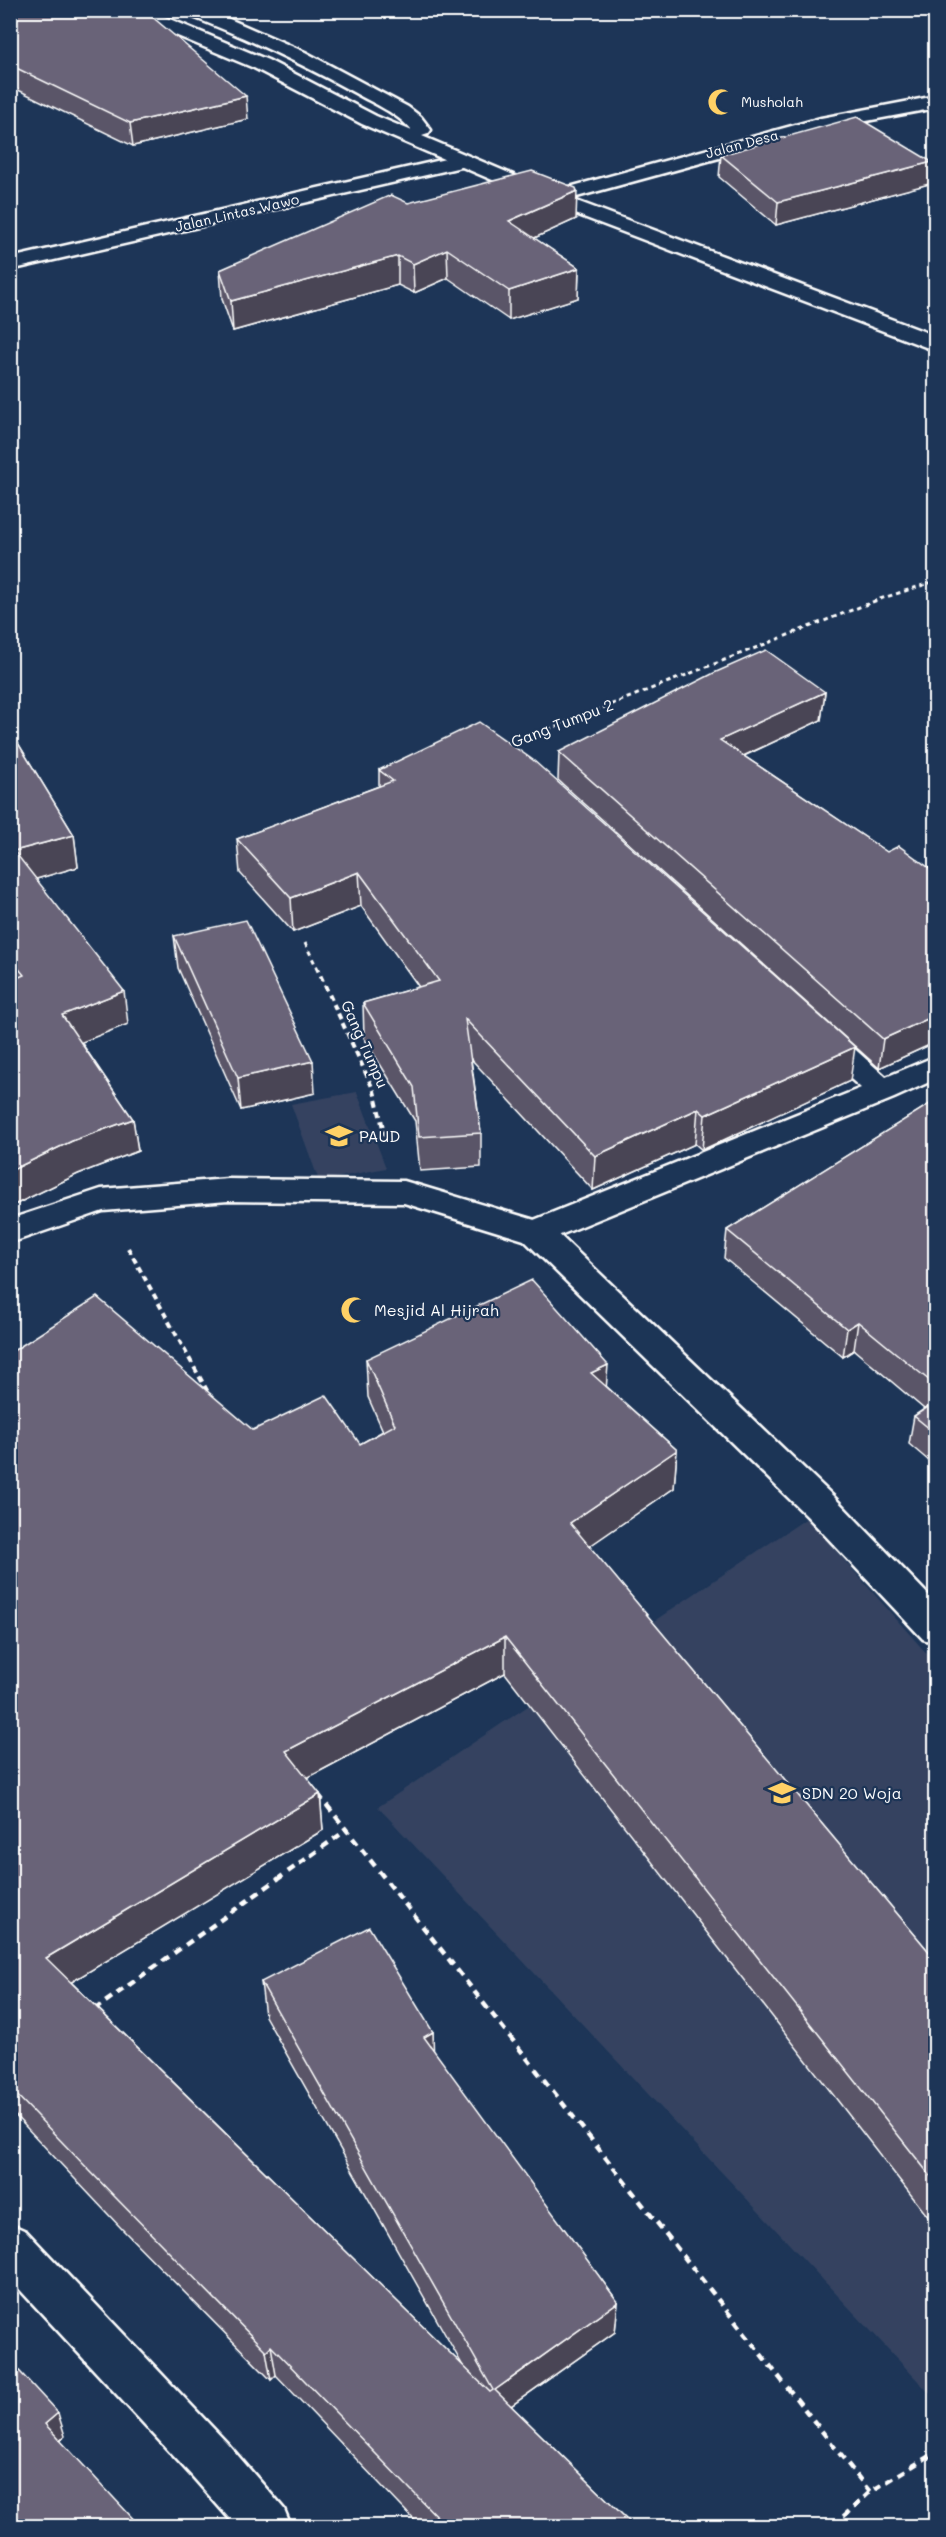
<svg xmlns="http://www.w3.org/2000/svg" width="946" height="2537" viewBox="0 0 946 2537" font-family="Mali,sans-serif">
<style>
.built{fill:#344361}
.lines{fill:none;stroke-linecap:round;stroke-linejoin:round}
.street-casing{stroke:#fff;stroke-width:5}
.secondary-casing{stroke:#fff;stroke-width:5}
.primary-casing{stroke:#fff;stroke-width:5}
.highway-casing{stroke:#fff;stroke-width:5}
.path-far2{stroke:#fff;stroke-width:3;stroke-dasharray:4.5 4;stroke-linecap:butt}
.path-far1{stroke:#fff;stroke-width:4;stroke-dasharray:6 4.5;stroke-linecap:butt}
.path{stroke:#fff;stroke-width:4.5;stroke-dasharray:8 6;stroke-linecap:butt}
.street{fill:#1d3557;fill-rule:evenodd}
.secondary{fill:#1d3557;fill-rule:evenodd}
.primary{fill:#1d3557;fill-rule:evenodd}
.highway{fill:#1d3557;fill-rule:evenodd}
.wall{fill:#5a5567;stroke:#fff;stroke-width:1.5}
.shaded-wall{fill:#4a4554;stroke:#fff;stroke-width:1.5}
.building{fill:#696378;stroke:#fff;stroke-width:1.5}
.labels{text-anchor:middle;stroke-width:4.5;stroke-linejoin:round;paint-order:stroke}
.far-poi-label{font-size:14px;fill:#fff;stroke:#1d3557;text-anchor:start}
.far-street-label{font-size:14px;fill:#fff;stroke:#1d3557}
.street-label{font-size:16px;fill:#fff;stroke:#1d3557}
.poi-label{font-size:16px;fill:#fff;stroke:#1d3557;text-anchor:start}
</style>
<rect width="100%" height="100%" fill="#1d3557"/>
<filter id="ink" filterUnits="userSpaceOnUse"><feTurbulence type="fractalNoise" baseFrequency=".0167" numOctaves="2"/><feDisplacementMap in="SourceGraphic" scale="12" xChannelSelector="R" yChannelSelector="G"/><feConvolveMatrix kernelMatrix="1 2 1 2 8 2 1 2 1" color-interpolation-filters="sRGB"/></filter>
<g filter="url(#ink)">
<!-- built -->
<g class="built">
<path d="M 357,1092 L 386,1168 L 319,1181 L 291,1104 Z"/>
<path d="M 807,1518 L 935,1663 L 935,2399 L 378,1807 Z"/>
</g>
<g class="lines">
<defs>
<g id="street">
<path d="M 936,96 L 936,108 L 829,128 L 551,204 L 544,202 L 541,198 L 544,194 L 821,118 Z"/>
<path d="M 819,1024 L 830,1027 L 886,1077 L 936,1056 L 936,1079 L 894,1098 L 548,1240 L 536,1244 L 524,1240 L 520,1232 L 524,1224 L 861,1088 L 808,1041 L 804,1034 L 808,1027 Z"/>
<path d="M 10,2224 L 26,2231 L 227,2443 L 284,2509 L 291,2526 L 236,2526 L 193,2477 L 10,2279 Z"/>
</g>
<path id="secondary" d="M 228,1179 L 404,1181 L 548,1224 L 833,1496 L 936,1603 L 936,1643 L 923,1639 L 807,1516 L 524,1240 L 404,1203 L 228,1201 L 103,1211 L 10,1243 L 10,1219 L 101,1189 Z"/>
<path id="primary" d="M 463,155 L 470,157 L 473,161 L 470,165 L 10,270 L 10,258 Z"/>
<path id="highway" d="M 122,10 L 148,10 L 268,60 L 376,116 L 412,131 C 398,113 374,104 355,93 C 300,63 243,36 185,14 L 182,10 L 209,10 L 305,52 L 408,107 L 421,117 L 431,130 L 428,134 L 422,136 L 558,194 L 936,336 L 936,351 L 544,202 L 362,124 L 254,68 L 125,14 Z"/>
</defs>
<!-- street casing -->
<use href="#street" class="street-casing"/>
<!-- secondary casing -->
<use href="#secondary" class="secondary-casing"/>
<!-- primary casing -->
<use href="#primary" class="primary-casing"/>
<!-- highway casing -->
<use href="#highway" class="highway-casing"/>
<!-- path-far2 -->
<g class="path-far2">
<path d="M 508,745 L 880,599 L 936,581"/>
<path d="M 305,943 L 317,968"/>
</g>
<!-- path-far1 -->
<g class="path-far1">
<path d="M 316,966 L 374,1091 L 386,1140"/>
<path d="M 128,1248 L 209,1394"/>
</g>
<!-- path -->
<g class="path">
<path d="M 318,1794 L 870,2492"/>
<path d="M 94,2010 L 348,1829"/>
<path d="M 833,2526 L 870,2492 L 936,2452"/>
</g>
<!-- street -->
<use href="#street" class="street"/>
<!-- secondary -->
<use href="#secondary" class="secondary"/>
<!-- primary -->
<use href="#primary" class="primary"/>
<!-- highway -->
<use href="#highway" class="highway"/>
</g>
<!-- wall -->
<g class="wall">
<path d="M 10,10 L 248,119 L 133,146 L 10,86 Z"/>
<path d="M 721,155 L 929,184 L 776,225 L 719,177 Z"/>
<path d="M 408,203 L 576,219 L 534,238 L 579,268 L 578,298 L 509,320 L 448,278 L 414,293 L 398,285 L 233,331 L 222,299 L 220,270 Z"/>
<path d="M 825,692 L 821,720 L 744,756 L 887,852 L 936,873 L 936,1042 L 879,1068 L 558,780 L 559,752 Z"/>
<path d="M 10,730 L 74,835 L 78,867 L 36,879 L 128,1024 L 81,1042 L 133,1119 L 138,1151 L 78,1174 L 10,1207 Z"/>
<path d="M 379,770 L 850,1081 L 702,1150 L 695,1144 L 593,1190 L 471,1059 L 481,1133 L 481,1167 L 420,1171 L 415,1121 L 364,1038 L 363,1003 L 419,987 L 361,906 L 293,932 L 240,873 L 237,839 L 379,786 Z"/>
<path d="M 174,936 L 315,1093 L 241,1110 L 178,968 Z"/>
<path d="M 936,1100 L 936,1467 L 909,1444 L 914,1416 L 924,1409 L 854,1350 L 843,1357 L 724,1258 L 727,1230 Z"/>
<path d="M 10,1353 L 253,1430 L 360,1444 L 383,1431 L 368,1397 L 366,1359 L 606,1386 L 677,1450 L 674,1488 L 589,1546 L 936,1960 L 936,2227 L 505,1673 L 307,1778 L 320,1794 L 323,1830 L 71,1982 L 463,2366 L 265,2016 L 261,1982 L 433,2032 L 433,2051 L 618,2302 L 615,2332 L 511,2406 L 634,2526 L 420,2526 L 276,2375 L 271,2380 L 122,2229 L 10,2110 Z"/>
</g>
<!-- shaded-wall -->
<g class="shaded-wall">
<path d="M 246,96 L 248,119 L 133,146 L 130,123 Z"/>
<path d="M 932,162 L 929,184 L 776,225 L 778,202 Z"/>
<path d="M 577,191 L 576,219 L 508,250 L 509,221 Z"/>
<path d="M 447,249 L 448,278 L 414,293 L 413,264 Z"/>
<path d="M 398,256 L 398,285 L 233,331 L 231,301 Z"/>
<path d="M 579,268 L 578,298 L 509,320 L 509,291 Z"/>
<path d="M 825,692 L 821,720 L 717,768 L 720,740 Z"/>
<path d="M 74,835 L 78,867 L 19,884 L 14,851 Z"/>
<path d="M 359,872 L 361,906 L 293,932 L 291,898 Z"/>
<path d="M 124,991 L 128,1024 L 67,1048 L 62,1015 Z"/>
<path d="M 936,1015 L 936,1042 L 879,1068 L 883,1039 Z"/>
<path d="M 855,1047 L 850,1081 L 702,1150 L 705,1115 Z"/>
<path d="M 313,1061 L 315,1093 L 241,1110 L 238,1078 Z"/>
<path d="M 698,1109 L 695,1144 L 593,1190 L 595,1156 Z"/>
<path d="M 133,1119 L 138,1151 L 78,1174 L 10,1207 L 10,1171 L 72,1141 Z"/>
<path d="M 858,1322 L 854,1350 L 843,1357 L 847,1329 Z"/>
<path d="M 608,1365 L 605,1403 L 591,1373 Z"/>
<path d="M 677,1450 L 674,1488 L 568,1561 L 570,1523 Z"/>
<path d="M 505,1637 L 505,1673 L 290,1787 L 286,1751 Z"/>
<path d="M 320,1794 L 323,1830 L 55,1992 L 46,1958 Z"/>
<path d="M 433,2032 L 434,2066 L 424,2037 Z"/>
<path d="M 618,2302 L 615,2332 L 494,2418 L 495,2390 Z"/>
<path d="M 271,2346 L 276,2375 L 271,2380 L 266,2351 Z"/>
<path d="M 58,2413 L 65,2436 L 53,2447 L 45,2424 Z"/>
</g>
<!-- building -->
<g class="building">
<path d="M 10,10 L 144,10 L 246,96 L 130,123 L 10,65 Z"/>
<path d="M 857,117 L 932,162 L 778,202 L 721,155 Z"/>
<path d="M 532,171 L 576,188 L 577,191 L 509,221 L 579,268 L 509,291 L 447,249 L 413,264 L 398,256 L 231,301 L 220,270 L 391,195 L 408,203 Z"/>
<path d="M 766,650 L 825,692 L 720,740 L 887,852 L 899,846 L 936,873 L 936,1015 L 883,1039 L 559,752 L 714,673 Z"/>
<path d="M 479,722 L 533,760 L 855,1047 L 705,1115 L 698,1109 L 595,1156 L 465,1019 L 481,1133 L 419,1137 L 414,1087 L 363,1003 L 439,981 L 359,872 L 291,898 L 237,839 L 393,781 L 379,770 Z"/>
<path d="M 10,730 L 74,835 L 14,851 L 124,991 L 62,1015 L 133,1119 L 72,1141 L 10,1171 L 10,981 L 24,975 L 10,958 Z"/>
<path d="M 246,920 L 313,1061 L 238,1078 L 174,936 Z"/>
<path d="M 936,1100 L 936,1386 L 858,1322 L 847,1329 L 727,1230 Z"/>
<path d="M 532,1280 L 608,1365 L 591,1373 L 677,1450 L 570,1523 L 936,1960 L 936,2183 L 505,1637 L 286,1751 L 320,1794 L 46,1958 L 490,2392 L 493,2390 L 261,1982 L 369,1927 L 433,2032 L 424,2037 L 618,2302 L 495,2390 L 634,2526 L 446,2526 L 271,2346 L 266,2351 L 115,2197 L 10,2088 L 10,1353 L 97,1297 L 253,1430 L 326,1395 L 360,1444 L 395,1425 L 366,1359 Z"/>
<path d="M 936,1402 L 936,1434 L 914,1416 Z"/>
<path d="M 10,2361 L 58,2413 L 45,2424 L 140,2526 L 10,2526 Z"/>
</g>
</g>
<!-- icons -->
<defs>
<symbol id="mosque-bare" viewBox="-9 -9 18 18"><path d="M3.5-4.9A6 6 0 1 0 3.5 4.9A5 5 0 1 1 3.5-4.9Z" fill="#ffd166" stroke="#1d3557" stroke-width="2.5" paint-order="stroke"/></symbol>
<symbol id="school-bare" viewBox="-9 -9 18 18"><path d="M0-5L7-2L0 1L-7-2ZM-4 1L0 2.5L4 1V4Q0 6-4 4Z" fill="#ffd166" stroke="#1d3557" stroke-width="2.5" paint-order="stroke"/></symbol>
</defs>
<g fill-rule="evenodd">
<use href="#mosque-bare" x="702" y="83" width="38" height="38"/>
<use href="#school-bare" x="320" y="1117" width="38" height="38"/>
<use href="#mosque-bare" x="335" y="1291" width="38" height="38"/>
<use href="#school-bare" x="763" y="1774" width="38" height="38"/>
</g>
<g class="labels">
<!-- far-poi labels -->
<g class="far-poi-label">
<text x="741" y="107">Musholah</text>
</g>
<!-- far-street labels -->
<g class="far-street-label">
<text transform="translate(742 144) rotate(-15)" y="5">Jalan Desa</text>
<text transform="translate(237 213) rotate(-13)" y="5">Jalan Lintas Wawo</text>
</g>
<!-- street labels -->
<g class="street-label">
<text transform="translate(562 723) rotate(-21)" y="6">Gang Tumpu 2</text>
<text transform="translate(365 1044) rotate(66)" y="6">Gang Tumpu</text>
</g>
<!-- poi labels -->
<g class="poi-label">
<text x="359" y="1142">PAUD</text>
<text x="374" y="1316">Mesjid Al Hijrah</text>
<text x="802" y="1799">SDN 20 Woja</text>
</g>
</g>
<!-- margin -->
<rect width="946" height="2537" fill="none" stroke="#1d3557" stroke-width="36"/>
<rect x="18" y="18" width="910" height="2501" fill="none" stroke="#fff" stroke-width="2" filter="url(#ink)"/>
</svg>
